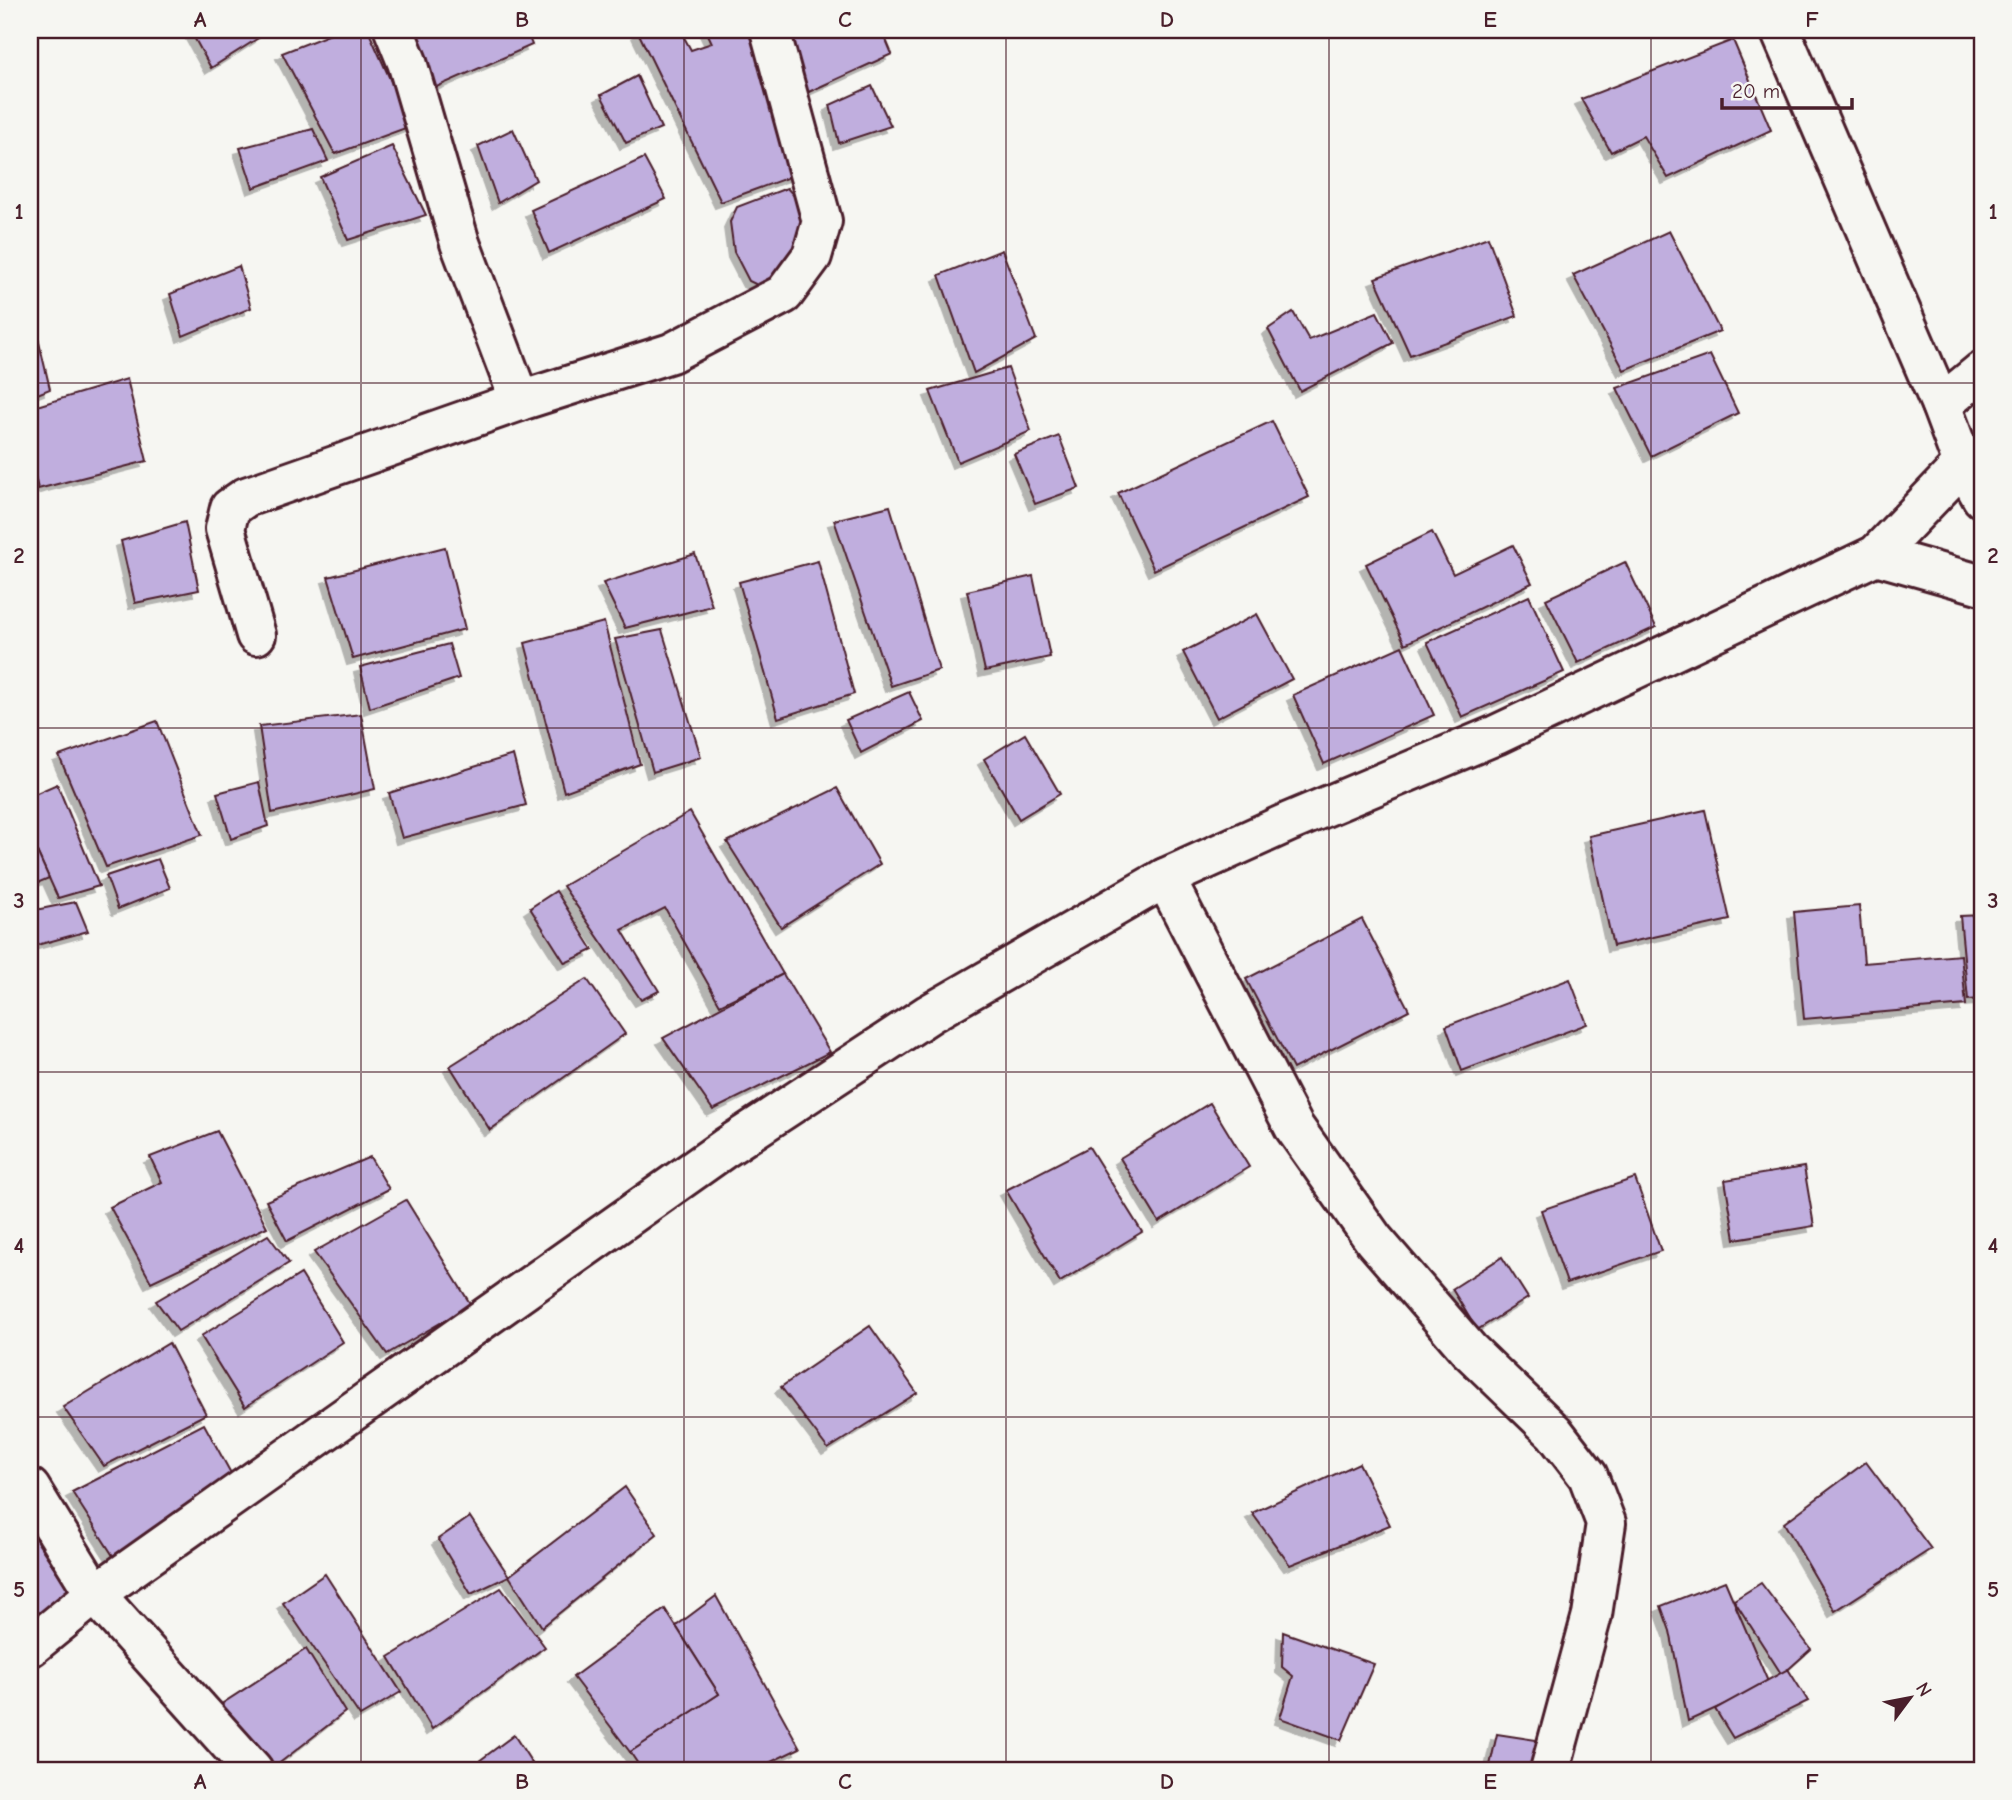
<svg xmlns="http://www.w3.org/2000/svg" width="2012" height="1800" viewBox="0 0 2012 1800" font-family="'Comic Neue',sans-serif">
<style>
.building{fill:#c0aede;stroke:#4a1f2b;stroke-width:2;filter:url(#shadow)}
.lines{fill:none;stroke-linecap:round;stroke-linejoin:round}
.street-casing{stroke:#4a1f2b;stroke-width:44}
.street{stroke:#f6f6f2;stroke-width:38}
.grid{fill:none;stroke:#4a1f2b;stroke-width:2;stroke-opacity:0.55}
.neatline{fill:none;stroke:#4a1f2b;stroke-width:2.5}
.grid-label{font-size:23px;text-anchor:middle;font-weight:bold;fill:#4a1f2b}
</style>
<defs>
<filter id="shadow"><feDropShadow dx="-6" dy="6" stdDeviation="0" flood-color="#0004"/></filter>
</defs>
<rect width="100%" height="100%" fill="#f6f6f2"/>
<filter id="ink" filterUnits="userSpaceOnUse"><feTurbulence type="fractalNoise" baseFrequency=".0143" numOctaves="2"/><feDisplacementMap in="SourceGraphic" scale="14" xChannelSelector="R" yChannelSelector="G"/><feConvolveMatrix kernelMatrix="1 2 1 2 8 2 1 2 1" color-interpolation-filters="sRGB"/></filter>
<g filter="url(#ink)">
<!-- building -->
<g class="building">
<path d="M 190,30 L 256,30 L 260,37 L 211,68 Z"/>
<path d="M 341,30 L 368,30 L 411,126 L 335,154 L 282,53 Z"/>
<path d="M 412,30 L 526,30 L 532,45 L 432,89 Z"/>
<path d="M 641,30 L 680,30 L 691,50 L 712,43 L 706,30 L 748,30 L 795,175 L 721,202 L 638,32 Z"/>
<path d="M 785,30 L 882,30 L 892,54 L 802,95 Z"/>
<path d="M 1733,40 L 1771,130 L 1668,178 L 1643,136 L 1611,152 L 1581,99 Z"/>
<path d="M 637,76 L 661,128 L 626,143 L 601,95 Z"/>
<path d="M 872,86 L 891,126 L 839,143 L 830,105 Z"/>
<path d="M 313,129 L 328,161 L 253,188 L 240,148 Z"/>
<path d="M 513,129 L 536,180 L 498,203 L 478,146 Z"/>
<path d="M 392,146 L 426,215 L 348,240 L 320,177 Z"/>
<path d="M 644,158 L 666,199 L 549,253 L 531,210 Z"/>
<path d="M 787,188 L 806,209 L 795,260 L 770,291 L 749,281 L 734,252 L 730,222 L 737,207 Z"/>
<path d="M 1669,231 L 1720,331 L 1624,370 L 1573,275 Z"/>
<path d="M 1488,237 L 1517,316 L 1410,355 L 1375,278 Z"/>
<path d="M 1002,250 L 1036,339 L 974,373 L 939,275 Z"/>
<path d="M 239,266 L 251,308 L 183,336 L 170,294 Z"/>
<path d="M 30,304 L 50,389 L 30,397 Z"/>
<path d="M 1293,312 L 1309,340 L 1377,312 L 1393,343 L 1300,391 L 1268,329 Z"/>
<path d="M 1710,355 L 1738,413 L 1651,456 L 1617,388 Z"/>
<path d="M 1008,368 L 1031,431 L 958,462 L 930,391 Z"/>
<path d="M 127,379 L 147,461 L 38,489 L 30,455 L 30,408 Z"/>
<path d="M 1272,421 L 1309,497 L 1154,570 L 1118,493 Z"/>
<path d="M 1059,436 L 1079,488 L 1035,504 L 1014,454 Z"/>
<path d="M 890,506 L 939,670 L 891,686 L 834,520 Z"/>
<path d="M 185,522 L 199,590 L 135,603 L 121,541 Z"/>
<path d="M 1432,532 L 1453,574 L 1513,545 L 1532,583 L 1405,644 L 1366,564 Z"/>
<path d="M 445,547 L 465,629 L 353,659 L 328,577 Z"/>
<path d="M 695,554 L 712,606 L 625,628 L 603,583 Z"/>
<path d="M 818,561 L 854,694 L 778,718 L 739,582 Z"/>
<path d="M 1625,562 L 1656,627 L 1578,663 L 1546,599 Z"/>
<path d="M 1033,576 L 1050,657 L 985,671 L 967,591 Z"/>
<path d="M 1529,596 L 1564,672 L 1462,717 L 1427,642 Z"/>
<path d="M 1257,614 L 1292,679 L 1217,718 L 1183,652 Z"/>
<path d="M 604,622 L 640,764 L 564,792 L 525,643 Z"/>
<path d="M 662,630 L 701,757 L 653,772 L 615,639 Z"/>
<path d="M 449,644 L 459,678 L 370,708 L 360,667 Z"/>
<path d="M 1402,646 L 1434,715 L 1324,764 L 1293,695 Z"/>
<path d="M 909,692 L 923,721 L 861,753 L 846,720 Z"/>
<path d="M 361,714 L 375,789 L 272,813 L 259,726 Z"/>
<path d="M 157,721 L 202,835 L 106,867 L 59,756 Z"/>
<path d="M 1025,734 L 1060,794 L 1019,819 L 984,759 Z"/>
<path d="M 513,755 L 526,805 L 402,838 L 389,793 Z"/>
<path d="M 259,782 L 268,826 L 231,839 L 217,793 Z"/>
<path d="M 57,784 L 99,886 L 58,898 L 30,836 L 30,796 Z"/>
<path d="M 837,788 L 880,864 L 781,927 L 727,842 Z"/>
<path d="M 1705,810 L 1730,920 L 1613,946 L 1589,836 Z"/>
<path d="M 690,812 L 783,974 L 720,1005 L 665,908 L 622,930 L 659,991 L 641,1000 L 563,886 Z"/>
<path d="M 30,836 L 49,878 L 30,886 Z"/>
<path d="M 158,859 L 170,888 L 118,909 L 106,876 Z"/>
<path d="M 556,891 L 593,950 L 565,963 L 530,908 Z"/>
<path d="M 76,902 L 88,931 L 30,947 L 30,911 Z"/>
<path d="M 1859,906 L 1864,963 L 1961,955 L 1966,1005 L 1804,1019 L 1794,912 Z"/>
<path d="M 1982,915 L 1982,999 L 1968,1000 L 1960,916 Z"/>
<path d="M 1362,919 L 1409,1010 L 1293,1069 L 1246,979 Z"/>
<path d="M 783,974 L 830,1052 L 713,1110 L 663,1038 Z"/>
<path d="M 587,979 L 625,1034 L 490,1130 L 450,1066 Z"/>
<path d="M 1570,979 L 1587,1024 L 1462,1071 L 1446,1026 Z"/>
<path d="M 1210,1103 L 1249,1167 L 1159,1222 L 1120,1158 Z"/>
<path d="M 217,1131 L 267,1227 L 151,1282 L 110,1207 L 162,1182 L 150,1157 Z"/>
<path d="M 1089,1147 L 1142,1232 L 1060,1282 L 1006,1190 Z"/>
<path d="M 370,1157 L 389,1189 L 287,1241 L 266,1201 Z"/>
<path d="M 1804,1167 L 1814,1226 L 1735,1239 L 1725,1180 Z"/>
<path d="M 1635,1178 L 1661,1251 L 1567,1283 L 1541,1210 Z"/>
<path d="M 406,1200 L 471,1305 L 387,1354 L 314,1252 Z"/>
<path d="M 268,1235 L 289,1263 L 178,1331 L 156,1301 Z"/>
<path d="M 1502,1257 L 1528,1298 L 1477,1330 L 1452,1289 Z"/>
<path d="M 301,1274 L 343,1342 L 245,1407 L 201,1336 Z"/>
<path d="M 870,1326 L 917,1393 L 828,1449 L 781,1387 Z"/>
<path d="M 169,1343 L 206,1414 L 104,1466 L 63,1407 Z"/>
<path d="M 204,1424 L 233,1477 L 119,1565 L 72,1492 Z"/>
<path d="M 1866,1462 L 1931,1549 L 1835,1611 L 1784,1523 Z"/>
<path d="M 1359,1463 L 1390,1525 L 1290,1565 L 1252,1513 Z"/>
<path d="M 625,1487 L 657,1534 L 542,1627 L 509,1576 Z"/>
<path d="M 470,1517 L 509,1576 L 471,1594 L 438,1539 Z"/>
<path d="M 30,1531 L 75,1599 L 30,1636 Z"/>
<path d="M 325,1574 L 401,1692 L 360,1716 L 283,1603 Z"/>
<path d="M 1725,1581 L 1769,1684 L 1688,1721 L 1670,1631 L 1661,1606 Z"/>
<path d="M 1761,1583 L 1811,1649 L 1782,1675 L 1734,1600 Z"/>
<path d="M 501,1588 L 545,1647 L 432,1729 L 389,1657 Z"/>
<path d="M 716,1596 L 800,1748 L 754,1770 L 642,1770 L 630,1752 L 719,1694 L 676,1626 Z"/>
<path d="M 665,1609 L 719,1694 L 630,1752 L 573,1677 Z"/>
<path d="M 1283,1632 L 1374,1664 L 1341,1740 L 1280,1718 L 1293,1676 L 1282,1667 Z"/>
<path d="M 306,1649 L 345,1712 L 272,1769 L 217,1707 Z"/>
<path d="M 1788,1669 L 1808,1701 L 1733,1738 L 1715,1709 Z"/>
<path d="M 1497,1734 L 1543,1741 L 1535,1770 L 1489,1770 Z"/>
<path d="M 514,1735 L 532,1763 L 522,1770 L 467,1770 Z"/>
</g>
<g class="lines">
<defs>
<g id="street">
<path d="M 394,30 L 407,62 L 460,243 L 520,401"/>
<path d="M 1780,30 L 1941,405 L 1963,464 L 1982,498"/>
<path d="M 1941,405 L 1982,371"/>
<path d="M 1876,555 L 1982,585"/>
<path d="M 256,635 L 225,529 L 230,508 L 246,497 L 520,401 L 671,353 L 784,294 L 812,256 L 822,221 L 770,30"/>
<path d="M 1165,878 L 1294,1127 L 1374,1240 L 1469,1350 L 1554,1432 L 1588,1476 L 1606,1523 L 1592,1615 L 1550,1770"/>
<path d="M 30,1488 L 95,1594 L 253,1770"/>
<path d="M 30,1647 L 95,1594 L 725,1148 L 929,1014 L 1165,878 L 1289,822 L 1496,735 L 1876,555 L 1963,464"/>
</g>
</defs>
<!-- street casing -->
<use href="#street" class="street-casing"/>
<!-- street -->
<use href="#street" class="street"/>
</g>
</g>
<!-- grid -->
<path class="grid" d="M 361,30 L 361,1770M 684,30 L 684,1770M 1006,30 L 1006,1770M 1329,30 L 1329,1770M 1651,30 L 1651,1770M 30,383 L 1982,383M 30,728 L 1982,728M 30,1072 L 1982,1072M 30,1417 L 1982,1417"/>
<!-- margin -->
<rect width="2012" height="1800" fill="none" stroke="#f6f6f2" stroke-width="77"/>
<!-- north arrow -->
<g transform="translate(1910 1698) rotate(58)" stroke="#f6f6f2" stroke-width="5" paint-order="stroke">
<path d="M0-5L12 26L0 18L-12 26Z" fill="#4a1f2b"/>
<text y="-10" font-size="19" font-weight="bold" text-anchor="middle" fill="#4a1f2b">N</text>
</g>
<!-- scale -->
<path d="M1722 98v10h130v-10" fill="none" stroke="#4a1f2b" stroke-width="3.5"/>
<text x="1732" y="98" font-size="21" fill="#4a1f2b" stroke="#f6f6f2" stroke-width="5" paint-order="stroke">20 m</text>
<rect x="38" y="38" width="1936" height="1724" class="neatline"/>
<g class="grid-label">
<text x="200" y="27">A</text>
<text x="522" y="27">B</text>
<text x="845" y="27">C</text>
<text x="1167" y="27">D</text>
<text x="1490" y="27">E</text>
<text x="1812" y="27">F</text>
<text x="19" y="219">1</text>
<text x="1993" y="219">1</text>
<text x="19" y="563">2</text>
<text x="1993" y="563">2</text>
<text x="19" y="908">3</text>
<text x="1993" y="908">3</text>
<text x="19" y="1253">4</text>
<text x="1993" y="1253">4</text>
<text x="19" y="1597">5</text>
<text x="1993" y="1597">5</text>
<text x="200" y="1789">A</text>
<text x="522" y="1789">B</text>
<text x="845" y="1789">C</text>
<text x="1167" y="1789">D</text>
<text x="1490" y="1789">E</text>
<text x="1812" y="1789">F</text>
</g>
</svg>
